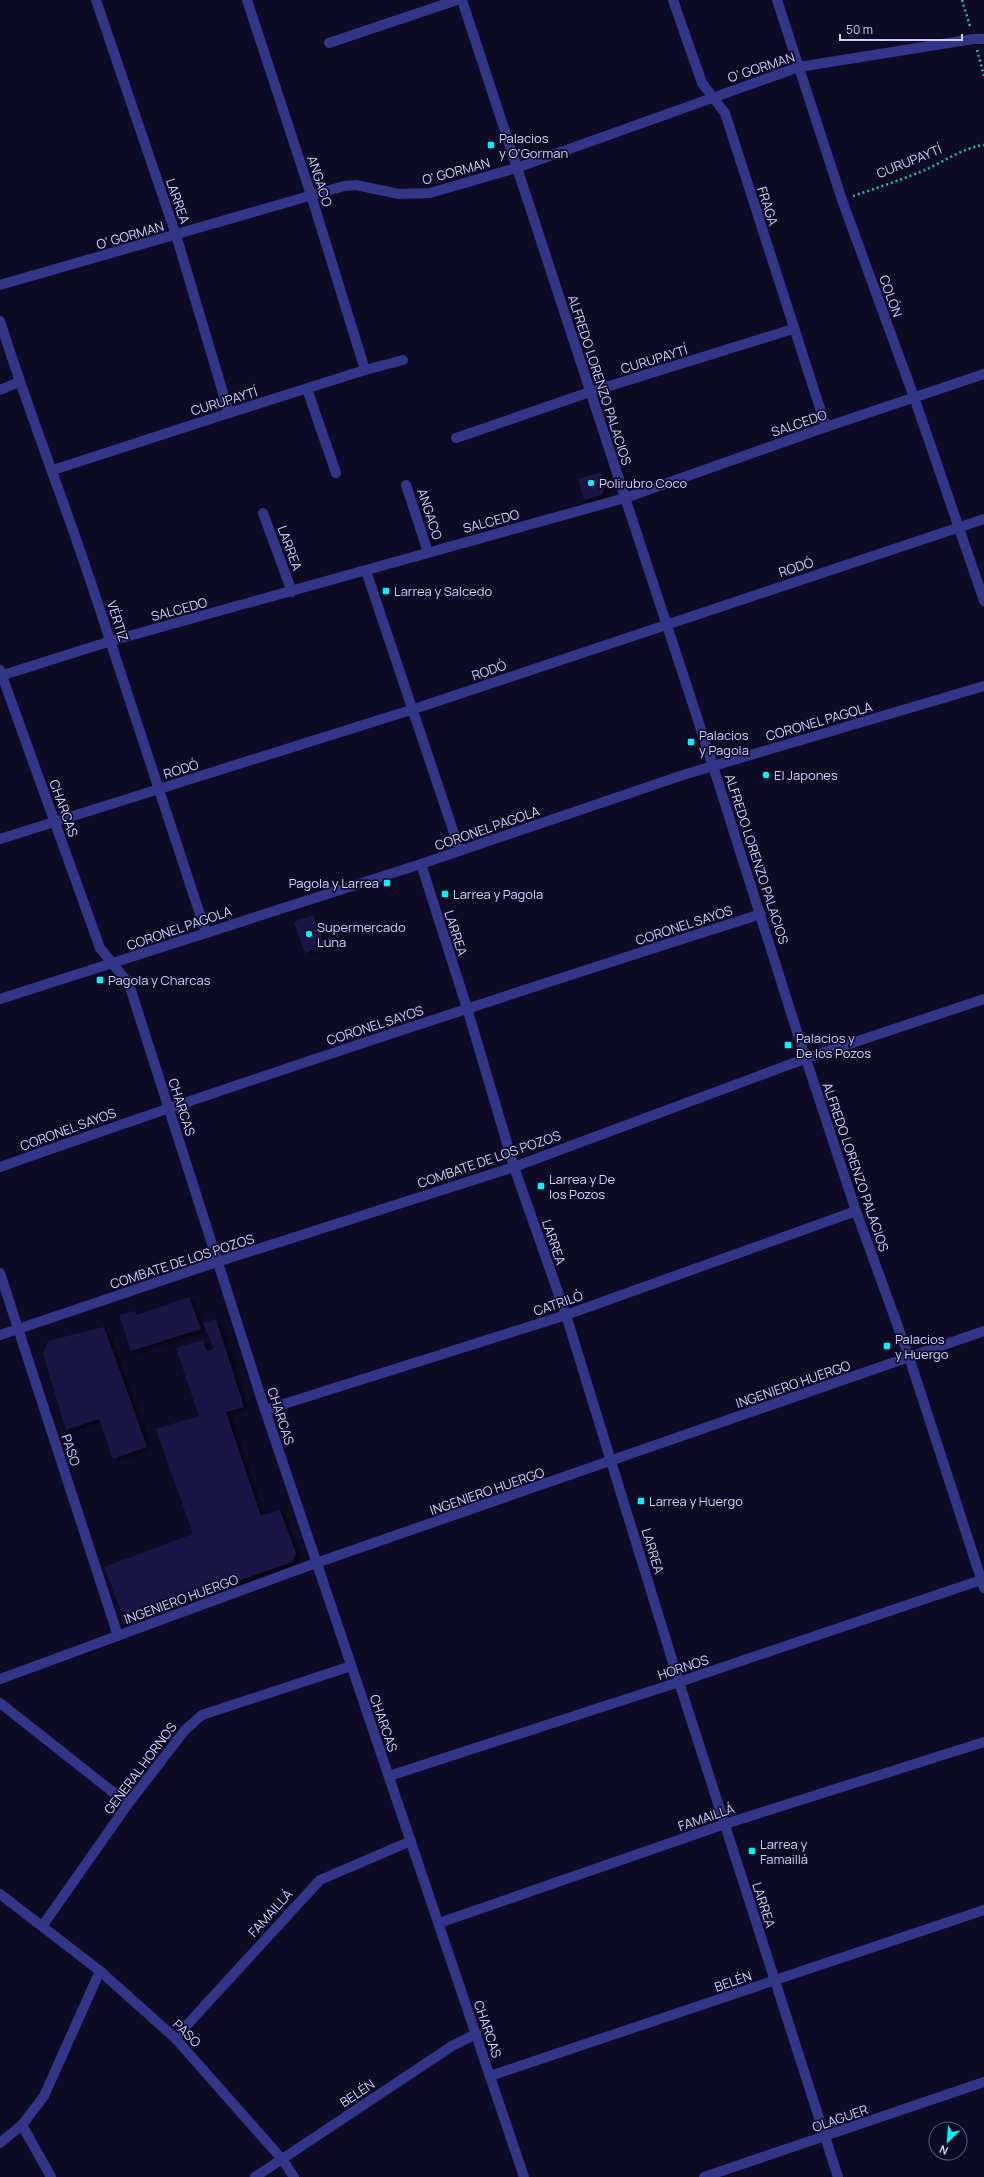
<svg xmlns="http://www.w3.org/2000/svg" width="984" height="2177" viewBox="0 0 984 2177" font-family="Manrope,sans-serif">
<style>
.building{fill:#1c1647;filter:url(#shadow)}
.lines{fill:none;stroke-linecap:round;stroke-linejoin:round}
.path{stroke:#23bfa9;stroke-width:2.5;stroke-dasharray:2 3;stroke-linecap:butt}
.minor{stroke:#323688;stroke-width:10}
.tertiary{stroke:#323688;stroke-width:10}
.poi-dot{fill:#00f5fa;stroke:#0e0c24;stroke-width:1.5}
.labels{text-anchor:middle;stroke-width:3.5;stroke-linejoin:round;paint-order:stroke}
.street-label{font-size:13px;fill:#d0cfff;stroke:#0e0c24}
.poi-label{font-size:13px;fill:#d0cfff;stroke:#0e0c24;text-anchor:start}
</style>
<defs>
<filter id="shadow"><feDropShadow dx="4.5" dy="2.5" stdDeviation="2" flood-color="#0009"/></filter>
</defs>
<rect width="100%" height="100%" fill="#0e0c24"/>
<!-- building -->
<g class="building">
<path d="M 601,472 L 605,486 L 602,495 L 584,500 L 578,479 Z"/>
<path d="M 313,915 L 325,946 L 305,953 L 294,922 Z"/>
<path d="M 189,1297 L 201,1329 L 131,1351 L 119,1315 L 135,1311 L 137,1315 Z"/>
<path d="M 216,1319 L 244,1407 L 226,1412 L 261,1516 L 280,1510 L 296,1553 L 293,1562 L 131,1617 L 120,1609 L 104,1567 L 193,1534 L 156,1429 L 199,1416 L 176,1348 L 203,1340 L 207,1351 L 214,1349 L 203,1323 Z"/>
<path d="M 104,1327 L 147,1447 L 113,1459 L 99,1419 L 66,1430 L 43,1354 L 48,1341 Z"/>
</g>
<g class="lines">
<!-- path -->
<g class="path">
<path d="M 962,0 L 970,26"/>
<path d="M 977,50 L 984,76"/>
<path d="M 853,196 C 877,188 901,180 925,170 C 943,162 965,147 984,145"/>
</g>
<!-- minor -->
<g class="minor">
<path d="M 96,0 L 176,235 L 229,413"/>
<path d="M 247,0 L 311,195 L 365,370"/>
<path d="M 673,0 L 702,83 L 725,113 L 826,427"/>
<path d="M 777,0 L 842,200 L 914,397 L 984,601"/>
<path d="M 329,43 L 457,0"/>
<path d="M 0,285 L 344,186 L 356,185 L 399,194 L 430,193 L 516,168 L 799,67 L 973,39 L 984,39"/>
<path d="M 0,321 C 25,401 56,480 83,559 C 125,683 164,808 206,932"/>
<path d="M 307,389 L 336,473"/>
<path d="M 0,390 L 19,382"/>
<path d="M 456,438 L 590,392 L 793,329"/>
<path d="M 53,470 L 229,413 L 365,370 L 403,360"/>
<path d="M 406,485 L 428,552"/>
<path d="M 263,513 L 292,592"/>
<path d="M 366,571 L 460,851"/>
<path d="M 0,670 L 100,948 L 129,984 L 265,1410 L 524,2177"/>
<path d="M 0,676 L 111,641 L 625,498 L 826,427 L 984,374"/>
<path d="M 0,839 L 414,709 L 984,519"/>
<path d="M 0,999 L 421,864"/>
<path d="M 0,1167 C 252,1078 506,995 761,914"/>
<path d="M 0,1273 L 118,1636"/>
<path d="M 0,1335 L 217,1262 L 514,1167 L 807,1058 L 984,999"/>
<path d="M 265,1410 L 566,1315 L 856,1211"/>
<path d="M 0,1679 L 316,1563 L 984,1331"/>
<path d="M 0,1703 L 128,1804"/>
<path d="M 389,1776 L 679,1682 L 984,1579"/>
<path d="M 0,1894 L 100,1971 L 175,2038 L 282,2159 L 294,2177"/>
<path d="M 439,1923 L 725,1824 L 984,1742"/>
<path d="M 43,1925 L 128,1804 L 185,1730 L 202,1715 L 351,1666"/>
<path d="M 175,2038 L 320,1880 L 411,1841"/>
<path d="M 490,2076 L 984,1910"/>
<path d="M 22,2125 L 51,2177"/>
<path d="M 0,2143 L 22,2125 L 44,2096 L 100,1971"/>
<path d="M 255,2177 L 452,2046 L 476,2034"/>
<path d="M 704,2177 L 984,2082"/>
</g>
<!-- tertiary -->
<g class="tertiary">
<path d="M 462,0 L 713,766 L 799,1038 L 856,1211 L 909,1357 L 984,1588"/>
<path d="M 838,2177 L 679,1682 L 566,1315 L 514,1167 L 467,1008 L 421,864 L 683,775 L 984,686"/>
</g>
</g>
<!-- markers -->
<g class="poi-dot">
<rect x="487" y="141" width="8" height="8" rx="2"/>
<circle cx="591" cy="483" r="4"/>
<rect x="382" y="587" width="8" height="8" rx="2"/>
<rect x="687" y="738" width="8" height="8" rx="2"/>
<circle cx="766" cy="775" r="4"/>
<rect x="383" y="879" width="8" height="8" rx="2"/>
<rect x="441" y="890" width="8" height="8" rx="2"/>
<circle cx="309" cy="934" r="4"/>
<rect x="96" y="976" width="8" height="8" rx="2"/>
<rect x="784" y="1041" width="8" height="8" rx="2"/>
<rect x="537" y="1182" width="8" height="8" rx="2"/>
<rect x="883" y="1342" width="8" height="8" rx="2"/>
<rect x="637" y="1497" width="8" height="8" rx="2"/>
<rect x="748" y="1847" width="8" height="8" rx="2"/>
</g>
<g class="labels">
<!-- street labels -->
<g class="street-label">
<text transform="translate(761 67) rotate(-18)" y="5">O' GORMAN</text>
<text transform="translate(909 161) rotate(-22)" y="5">CURUPAYTÍ</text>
<text transform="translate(456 171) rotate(-15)" y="5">O' GORMAN</text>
<text transform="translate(320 181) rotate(72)" y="5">ANGACO</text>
<text transform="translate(178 201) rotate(71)" y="5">LARREA</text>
<text transform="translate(768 206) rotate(72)" y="5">FRAGA</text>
<text transform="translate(130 235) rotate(-16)" y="5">O' GORMAN</text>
<text transform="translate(891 296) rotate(70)" y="5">COLÓN</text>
<text transform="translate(654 359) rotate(-17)" y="5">CURUPAYTÍ</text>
<text transform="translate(600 380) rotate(72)" y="5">ALFREDO LORENZO PALACIOS</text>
<text transform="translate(224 401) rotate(-17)" y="5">CURUPAYTÍ</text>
<text transform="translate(799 423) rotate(-19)" y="5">SALCEDO</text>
<text transform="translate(430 514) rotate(72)" y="5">ANGACO</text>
<text transform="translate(491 521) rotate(-15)" y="5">SALCEDO</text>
<text transform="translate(290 548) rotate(70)" y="5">LARREA</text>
<text transform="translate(796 567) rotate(-18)" y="5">RODÓ</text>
<text transform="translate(179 609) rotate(-15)" y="5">SALCEDO</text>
<text transform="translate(118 621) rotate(72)" y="5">VÉRTIZ</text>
<text transform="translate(489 670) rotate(-19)" y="5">RODÓ</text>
<text transform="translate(819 721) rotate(-16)" y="5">CORONEL PAGOLA</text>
<text transform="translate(181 769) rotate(-17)" y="5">RODÓ</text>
<text transform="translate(64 808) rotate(70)" y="5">CHARCAS</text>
<text transform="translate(487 828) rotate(-19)" y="5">CORONEL PAGOLA</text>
<text transform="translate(757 859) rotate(72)" y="5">ALFREDO LORENZO PALACIOS</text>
<text transform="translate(684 925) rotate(-18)" y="5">CORONEL SAYOS</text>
<text transform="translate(179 928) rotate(-19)" y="5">CORONEL PAGOLA</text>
<text transform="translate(456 933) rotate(72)" y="5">LARREA</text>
<text transform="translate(375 1025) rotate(-18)" y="5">CORONEL SAYOS</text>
<text transform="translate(182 1107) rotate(72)" y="5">CHARCAS</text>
<text transform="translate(68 1129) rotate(-20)" y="5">CORONEL SAYOS</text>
<text transform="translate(489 1159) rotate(-19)" y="5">COMBATE DE LOS POZOS</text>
<text transform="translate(856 1167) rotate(71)" y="5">ALFREDO LORENZO PALACIOS</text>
<text transform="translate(554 1242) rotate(71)" y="5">LARREA</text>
<text transform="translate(182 1261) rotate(-18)" y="5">COMBATE DE LOS POZOS</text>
<text transform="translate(558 1303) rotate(-19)" y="5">CATRILÓ</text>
<text transform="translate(793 1384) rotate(-19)" y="5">INGENIERO HUERGO</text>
<text transform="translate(281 1416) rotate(72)" y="5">CHARCAS</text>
<text transform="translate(71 1450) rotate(72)" y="5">PASO</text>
<text transform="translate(487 1491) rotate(-19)" y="5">INGENIERO HUERGO</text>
<text transform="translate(653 1551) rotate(73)" y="5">LARREA</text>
<text transform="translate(181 1599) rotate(-20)" y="5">INGENIERO HUERGO</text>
<text transform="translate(683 1667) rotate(-18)" y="5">HORNOS</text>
<text transform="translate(384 1723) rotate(71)" y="5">CHARCAS</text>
<text transform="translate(140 1768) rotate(-53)" y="5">GENERAL HORNOS</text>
<text transform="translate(706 1817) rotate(-19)" y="5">FAMAILLÁ</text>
<text transform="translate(764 1905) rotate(72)" y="5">LARREA</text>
<text transform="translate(270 1913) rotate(-48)" y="5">FAMAILLÁ</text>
<text transform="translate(733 1981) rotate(-19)" y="5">BELÉN</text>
<text transform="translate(488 2029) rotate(71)" y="5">CHARCAS</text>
<text transform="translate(187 2033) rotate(44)" y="5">PASO</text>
<text transform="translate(357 2093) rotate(-34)" y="5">BELÉN</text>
<text transform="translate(840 2118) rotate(-19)" y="5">OLAGUER</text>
</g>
<!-- poi labels -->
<g class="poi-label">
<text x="499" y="143">Palacios<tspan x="499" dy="15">y O'Gorman</tspan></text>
<text x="599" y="488">Polirubro Coco</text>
<text x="394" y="596">Larrea y Salcedo</text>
<text x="699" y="740">Palacios<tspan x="699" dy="15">y Pagola</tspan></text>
<text x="774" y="780">El Japones</text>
<text x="379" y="888" text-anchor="end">Pagola y Larrea</text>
<text x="453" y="899">Larrea y Pagola</text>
<text x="317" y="932">Supermercado<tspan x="317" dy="15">Luna</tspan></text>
<text x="108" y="985">Pagola y Charcas</text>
<text x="796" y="1043">Palacios y<tspan x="796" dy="15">De los Pozos</tspan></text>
<text x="549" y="1184">Larrea y De<tspan x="549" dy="15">los Pozos</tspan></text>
<text x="895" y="1344">Palacios<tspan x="895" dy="15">y Huergo</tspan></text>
<text x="649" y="1506">Larrea y Huergo</text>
<text x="760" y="1849">Larrea y<tspan x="760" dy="15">Famaillá</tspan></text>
</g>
</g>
<!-- north arrow -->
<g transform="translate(948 2141) rotate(205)"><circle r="19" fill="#0e0c24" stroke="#5c5a7c"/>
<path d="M0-3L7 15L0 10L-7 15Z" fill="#00f5fa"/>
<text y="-6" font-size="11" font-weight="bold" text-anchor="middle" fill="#d0cfff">N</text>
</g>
<!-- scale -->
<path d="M840 34v6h122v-6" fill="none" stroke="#d0cfff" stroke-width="2"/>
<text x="846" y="34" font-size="12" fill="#d0cfff" stroke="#0e0c24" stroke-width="3" paint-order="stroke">50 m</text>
</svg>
